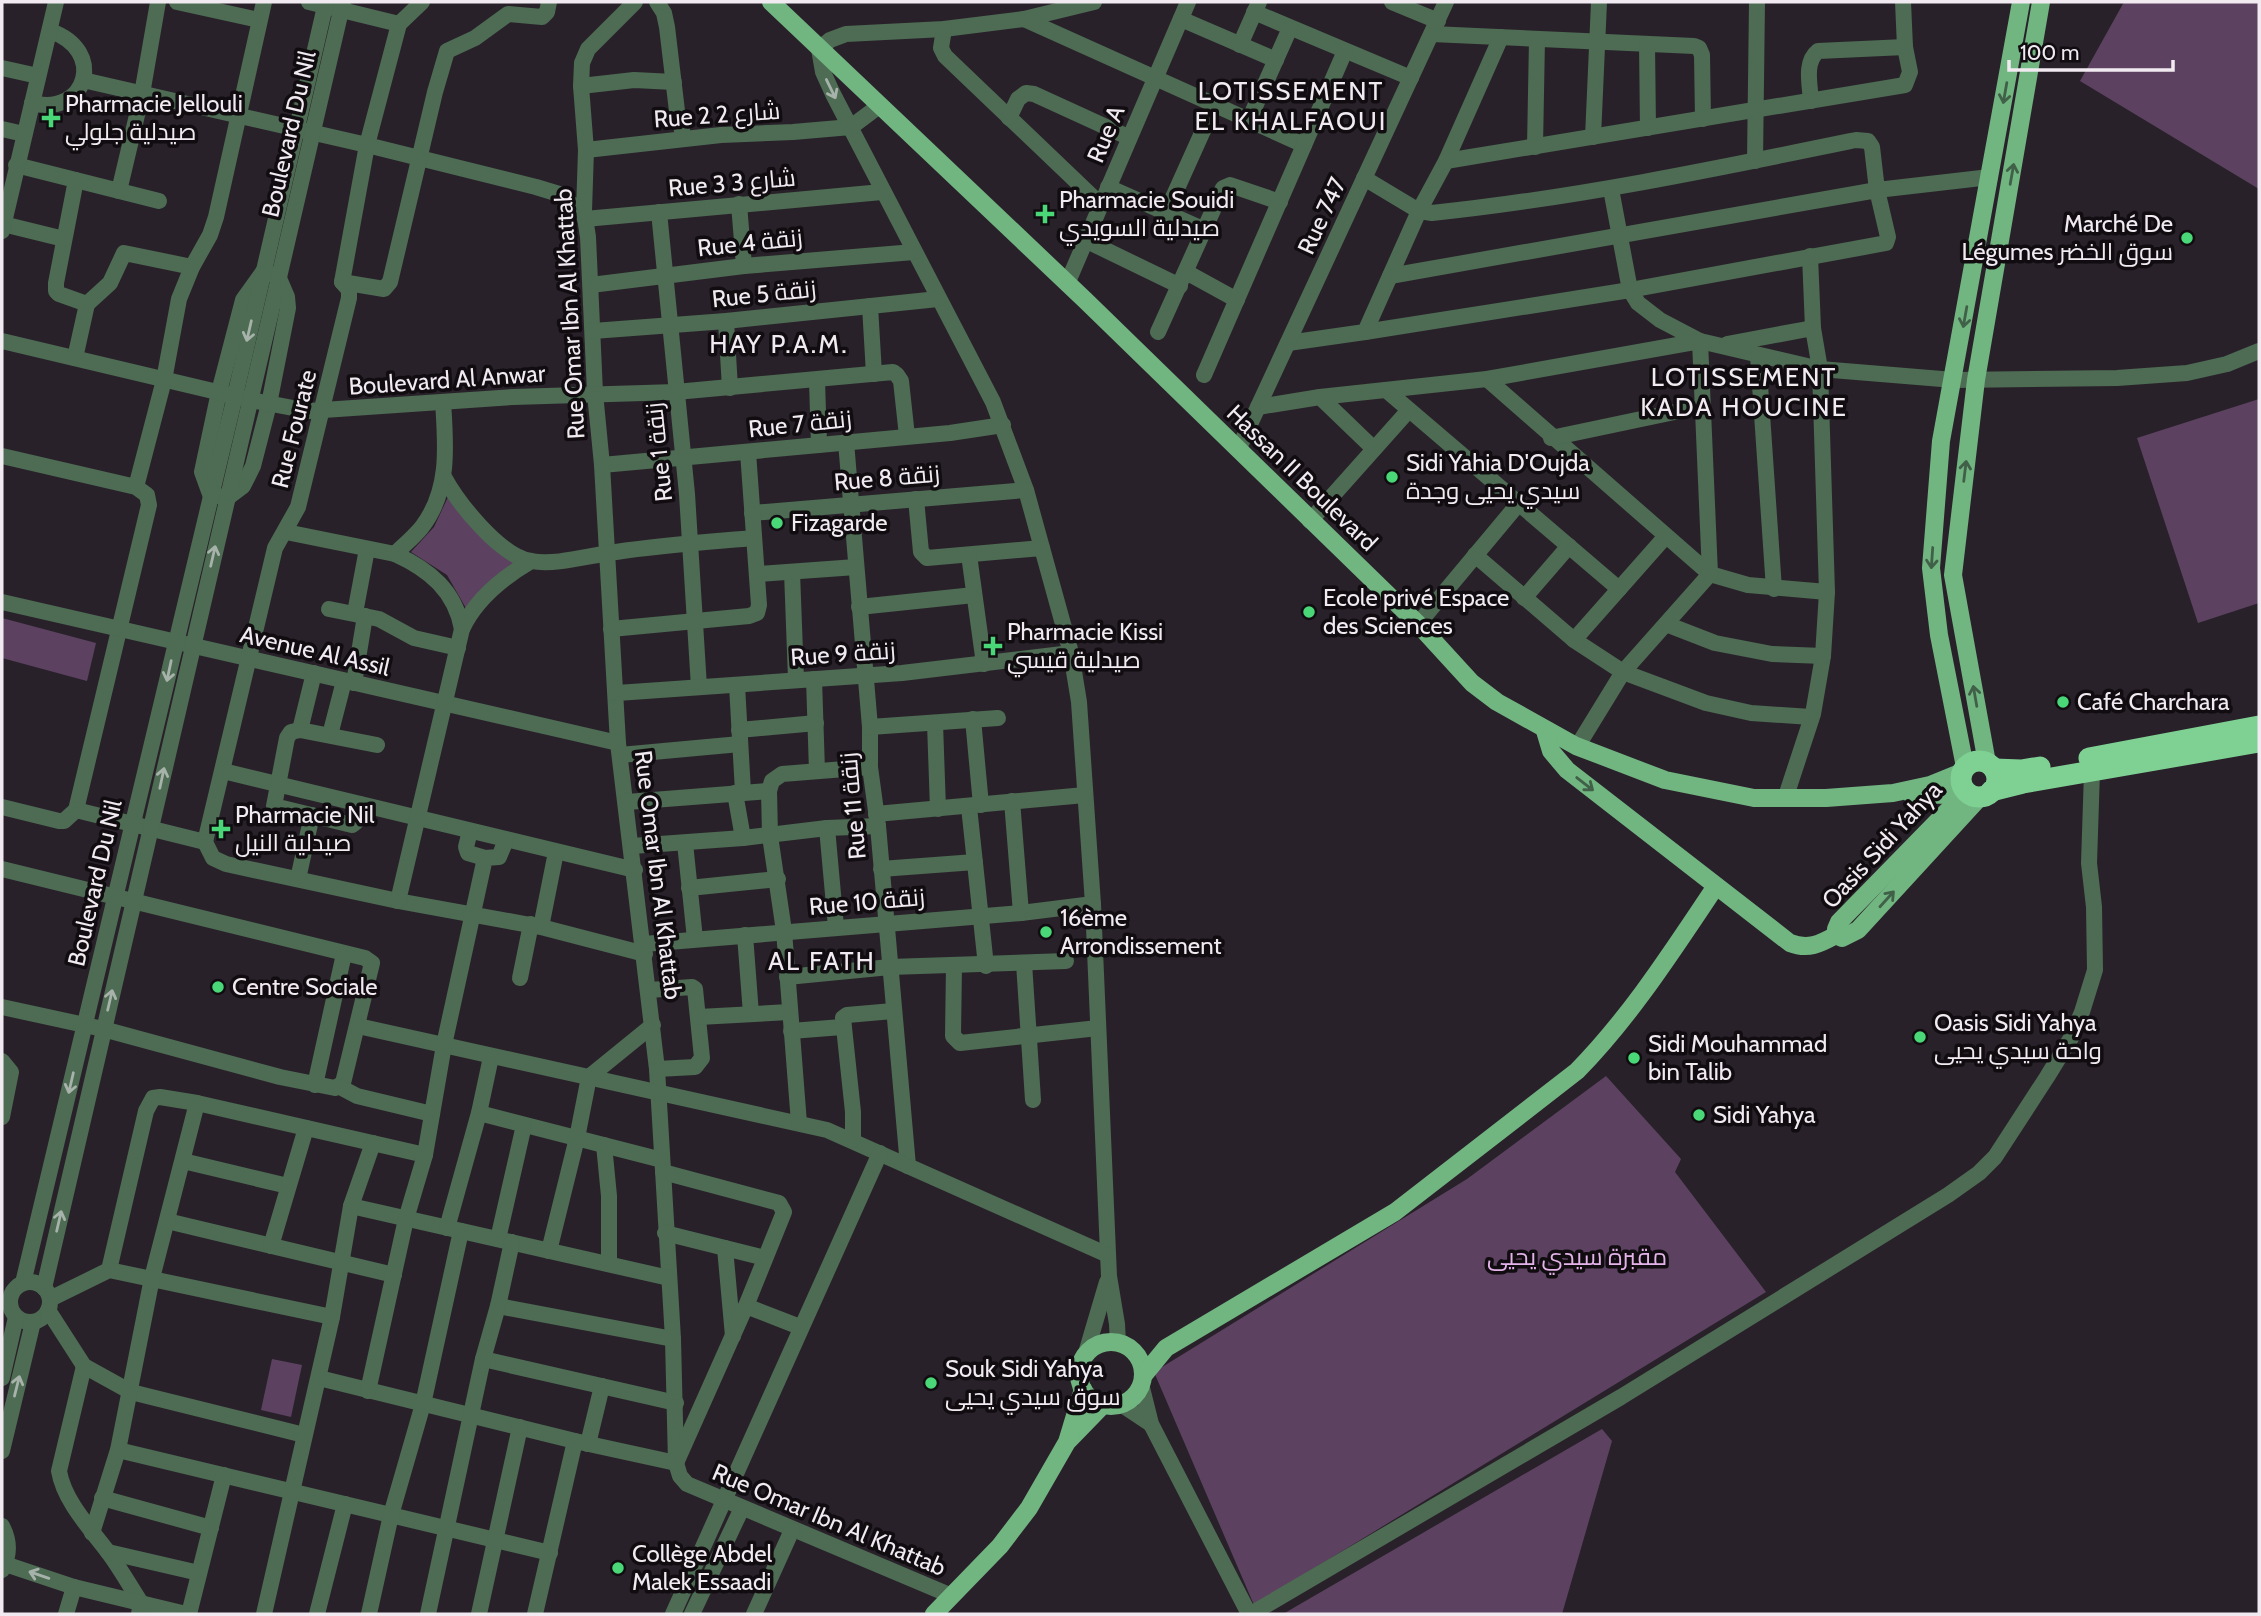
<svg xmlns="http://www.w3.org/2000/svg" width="2261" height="1616" viewBox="0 0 2261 1616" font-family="Cabin,Cairo,sans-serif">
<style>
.green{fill:#5c4260}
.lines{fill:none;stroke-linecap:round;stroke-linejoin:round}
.minor{stroke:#4d6c53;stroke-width:16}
.major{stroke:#71b581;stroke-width:18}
.highway{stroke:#7fd193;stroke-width:21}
.oneway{stroke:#a7b2aa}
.oneway2{stroke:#406048}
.poi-dot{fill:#4ad778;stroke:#100c10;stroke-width:2.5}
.labels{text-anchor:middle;stroke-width:7;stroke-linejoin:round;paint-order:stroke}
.poi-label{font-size:24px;fill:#f1ebf1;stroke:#100c10;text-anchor:start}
.street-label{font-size:24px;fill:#f1ebf1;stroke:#100c10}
.park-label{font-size:24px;fill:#e3b3e9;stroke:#100c10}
.neighbourhood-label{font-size:26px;letter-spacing:2px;fill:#f1ebf1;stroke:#100c10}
</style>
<rect width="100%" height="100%" fill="#29212a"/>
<!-- green -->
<g class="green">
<path d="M 2124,2 L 2259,2 L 2259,189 L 2080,81 Z"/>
<path d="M 2259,399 L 2259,603 L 2198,623 L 2137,438 Z"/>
<path d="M 448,497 L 518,565 L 467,610 L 447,575 L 411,552 L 434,527 Z"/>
<path d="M 2,618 L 96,643 L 87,681 L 2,658 Z"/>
<path d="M 1606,1076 L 1681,1159 L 1675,1172 L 1766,1292 L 1254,1605 L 1154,1372 L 1467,1179 Z"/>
<path d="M 272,1359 L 302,1365 L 291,1417 L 261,1410 Z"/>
<path d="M 1602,1429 L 1612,1441 L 1562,1614 L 1283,1614 Z"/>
</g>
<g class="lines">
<!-- minor -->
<g class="minor">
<path d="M 177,2 L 259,20"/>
<path d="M 309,2 L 399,24"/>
<path d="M 635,2 L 588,49 L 582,63 L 581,86 L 586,150 L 584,211 L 588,237 L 595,393 L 602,465 L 618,743 L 657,1069 L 673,1339 L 676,1463 L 680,1476 L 687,1484 L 952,1596"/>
<path d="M 657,2 L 664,13 L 667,27 L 677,111 L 684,138"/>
<path d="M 1094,2 L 1024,19 L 944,29 L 846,34 L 830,40 L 819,49 L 823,72 L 833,94 L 993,402 L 1026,490 L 1071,653 L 1079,702 L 1093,904 L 1109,1276 L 1117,1324 L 1118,1343"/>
<path d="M 1392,2 L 1438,21"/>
<path d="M 1254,12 L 1411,78"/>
<path d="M 1024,19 L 1304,145"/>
<path d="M 1181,19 L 1276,60"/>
<path d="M 399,24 L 422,2"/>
<path d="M 944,29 L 941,48 L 945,56 L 1100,204"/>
<path d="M 1432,34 L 1694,46 L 1699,48 L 1702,55 L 1703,119"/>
<path d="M 1501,37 L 1446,161 L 1419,211 L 1432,213 C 1575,198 1715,169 1856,140 L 1868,141 L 1872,147 L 1877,190 L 1990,177"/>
<path d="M 1647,44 L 1648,128"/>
<path d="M 1240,45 L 1259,2"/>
<path d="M 2,68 L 38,76"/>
<path d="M 83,80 L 367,145 L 536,187 L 559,194 L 566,201 L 584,211"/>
<path d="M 581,86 L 634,80 L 674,82"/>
<path d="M 1811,101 C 1810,85 1804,62 1818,51 L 1905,47"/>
<path d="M 32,103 C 87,117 107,50 50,31"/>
<path d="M 1009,118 L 1018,99 L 1026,93 L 1034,94 L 1128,137"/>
<path d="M 1249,120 L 1290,28"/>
<path d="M 2,129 L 24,134"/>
<path d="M 1593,137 L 1599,2"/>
<path d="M 1535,147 L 1537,39"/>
<path d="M 586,150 L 721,135 L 793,132 L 851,127 L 879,106"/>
<path d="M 1446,161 L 1905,85 L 1910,72 L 1905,47 L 1903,2"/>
<path d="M 1755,161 L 1757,2"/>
<path d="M 16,165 L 159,201"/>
<path d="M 76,180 L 56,283 L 56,291 L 59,294 L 87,304 L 110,283 L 124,253 L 192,267"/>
<path d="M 1108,187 L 1205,230"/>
<path d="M 1611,189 L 1630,290 L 1638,303 L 1660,320 L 1700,341 L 1820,369 L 1954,380 L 2117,378 L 2187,373 L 2227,364 L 2259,351"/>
<path d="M 119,191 L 142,94 L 158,2"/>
<path d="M 739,204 L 744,266"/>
<path d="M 659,212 L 687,494 L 699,687"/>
<path d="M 1166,213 L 1215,104"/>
<path d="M 585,219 L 882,192"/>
<path d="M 3,224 L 64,239"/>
<path d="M 2,231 L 56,2"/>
<path d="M 1085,240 L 1180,286"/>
<path d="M 1810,256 L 1813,328"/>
<path d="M 263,272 L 278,276 L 287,297 L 288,308 L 269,404 L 253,466 L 243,486 L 227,498 L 210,494 L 202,472 L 219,392 L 243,300 Z"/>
<path d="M 1186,272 L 1237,300"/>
<path d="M 342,282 L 384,289 L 390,282 L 435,92 L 447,51 L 475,38 L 508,14 L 542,17 L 547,12 L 549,2"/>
<path d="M 1067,284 L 1188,2"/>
<path d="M 591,285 L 744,266 L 914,252"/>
<path d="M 870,306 L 874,374"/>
<path d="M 726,321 L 730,388"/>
<path d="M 593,331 L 726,321 L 938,299"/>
<path d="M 1158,332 L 1223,188 L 1230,185 L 1280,202"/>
<path d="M 1365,332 L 1630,290 L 1886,243 L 1888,237 L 1877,190 L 1390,276"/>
<path d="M 2,341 L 251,400 L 309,411 L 513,397 L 676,392 L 893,372 L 897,375 L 901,381 L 907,436"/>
<path d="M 1288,343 L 1365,332 L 1419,211 L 1364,178"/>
<path d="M 1727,344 L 1813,328 L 1820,369 L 1827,592 L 1823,656 L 1813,714 L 1785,799"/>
<path d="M 1758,356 L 1774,589"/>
<path d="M 75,358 L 87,304"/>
<path d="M 1204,375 L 1345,51"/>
<path d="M 1487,379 L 1710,574 L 1748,585 L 1827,592"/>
<path d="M 817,381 L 819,445"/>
<path d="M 1386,390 L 1619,589"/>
<path d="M 1320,397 L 1374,449"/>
<path d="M 1258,407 L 1320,397 L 1487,379 L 1700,341 L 1710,574 L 1623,672 L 1577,747"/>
<path d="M 1551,438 L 1703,406"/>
<path d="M 846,442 L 870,727 L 870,767 L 878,826 L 908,1166"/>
<path d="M 1238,450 L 1446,2"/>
<path d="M 2,456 L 136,487 L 147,495 L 149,505 L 76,810 L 64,821 L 59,821 L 2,807"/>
<path d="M 602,465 L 950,433 L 1003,425"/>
<path d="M 444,477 C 458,503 500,556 531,561 C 555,566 591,555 616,552 C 662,545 708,542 754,538"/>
<path d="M 136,487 L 164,380 L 179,299 L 192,267 L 210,235 L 216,217 L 264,2"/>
<path d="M 916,499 L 921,552 L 927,558 L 1042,548"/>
<path d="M 752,513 L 1026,490"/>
<path d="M 1310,521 L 1409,410"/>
<path d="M 286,532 L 395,554 C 430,570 455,591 462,629"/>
<path d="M 395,554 C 404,545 414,537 422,527 C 450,490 446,446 443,402"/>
<path d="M 969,555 L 984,664"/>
<path d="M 1475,555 L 1574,640 L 1623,672 L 1706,703 L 1751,713 L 1811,717"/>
<path d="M 792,572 L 796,679"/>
<path d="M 757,574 L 856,567"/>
<path d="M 1524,598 L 1569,546"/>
<path d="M 2,602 L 618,743"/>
<path d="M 859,607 L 974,595"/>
<path d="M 329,609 L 379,619 L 414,638 L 458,648"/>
<path d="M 355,613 L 367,549"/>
<path d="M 1418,624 L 1519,503"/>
<path d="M 1666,624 L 1715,643 L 1772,654 L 1823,656"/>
<path d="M 611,629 L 749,616 L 757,613 L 759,605 L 748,452"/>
<path d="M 1574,640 L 1666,536"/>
<path d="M 814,679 L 817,771"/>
<path d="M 354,683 L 365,616"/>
<path d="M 737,685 L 743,792"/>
<path d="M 617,693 L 902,673 L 1071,653"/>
<path d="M 973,719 L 981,805"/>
<path d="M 935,723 L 938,809"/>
<path d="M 870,727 L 998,718"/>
<path d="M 300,730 L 314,673"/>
<path d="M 739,730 L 816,723"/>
<path d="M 330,735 L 344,681"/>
<path d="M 620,755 L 740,744"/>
<path d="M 223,771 L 635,870"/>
<path d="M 735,793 L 743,838"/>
<path d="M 1012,801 L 1021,913"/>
<path d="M 627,802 L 769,791"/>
<path d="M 360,804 L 356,822 L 352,825 L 274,806 L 287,738 L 291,732 L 300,730 L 377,745"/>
<path d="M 969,807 L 986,966"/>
<path d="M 76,810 L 205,842"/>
<path d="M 876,814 L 1085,795"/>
<path d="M 827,828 L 836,927"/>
<path d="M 470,831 L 466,847 L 468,853 L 485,858"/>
<path d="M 205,842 L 275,548 L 298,507 L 349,298 L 349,290 L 342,282 L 367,145 L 399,24"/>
<path d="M 205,842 L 213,858 L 226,864 L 398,901 L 541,927 L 645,954"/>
<path d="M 685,843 L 695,939"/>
<path d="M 632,846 L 743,838 L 827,828 L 878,826"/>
<path d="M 2,869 L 365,958 L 372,963 L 343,1083 L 335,1088 L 280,1077 L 103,1029 L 2,1007"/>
<path d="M 881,869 L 975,862"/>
<path d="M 298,879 L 312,815"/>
<path d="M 689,888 L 778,879"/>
<path d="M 398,901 L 462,629 C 476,599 502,578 531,561"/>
<path d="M 541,927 L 556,852"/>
<path d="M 745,935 L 751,1014"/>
<path d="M 644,944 L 1021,913 L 1093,904"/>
<path d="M 1024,963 L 1033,1100"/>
<path d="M 954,965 L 953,1036 L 960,1043 L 1098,1028"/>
<path d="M 787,977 L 890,967 L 1066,961"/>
<path d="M 520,978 L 531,924"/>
<path d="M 649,990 L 692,987 L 695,989 L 702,1058 L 695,1067 L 657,1069"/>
<path d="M 699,1017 L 789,1012"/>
<path d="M 358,1026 L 827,1130 L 1108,1255"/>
<path d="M 791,1031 L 842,1027"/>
<path d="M 2,1061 L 11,1072 L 2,1117"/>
<path d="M 315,1085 L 344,954"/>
<path d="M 340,1087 L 357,1096 L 432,1114"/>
<path d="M 479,1113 L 662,1160"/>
<path d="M 799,1123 L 784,931 L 770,836 L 769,791 L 772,781 L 782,774 L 870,767"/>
<path d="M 853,1140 L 853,1112 L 843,1018 L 847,1015 L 893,1011"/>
<path d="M 604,1145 L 609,1196 L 609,1264"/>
<path d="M 183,1161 L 288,1186"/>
<path d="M 351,1206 L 669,1278"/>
<path d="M 167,1221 L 394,1275"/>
<path d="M 447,1228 L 479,1113 L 491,1057"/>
<path d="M 665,1233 L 765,1258"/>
<path d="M 498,1239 L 524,1125"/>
<path d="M 271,1246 L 306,1128"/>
<path d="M 725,1248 L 733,1336"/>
<path d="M 549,1251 L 577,1138 L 589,1077 L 653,1025"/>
<path d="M 109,1270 L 146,1111 L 153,1098 L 160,1097 L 197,1103 L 425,1155"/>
<circle cx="30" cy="1302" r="20"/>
<path d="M 23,1283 L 235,396 L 326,2"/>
<path d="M 44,1288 L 343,2"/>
<path d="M 50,1299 L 109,1270 L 332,1317"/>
<path d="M 498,1306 L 673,1339"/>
<path d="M 746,1306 L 800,1327"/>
<path d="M 48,1310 L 84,1366 L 131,1392 L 304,1435"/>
<path d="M 1086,1353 L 1107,1282"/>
<path d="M 483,1359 L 676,1403"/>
<path d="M 84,1366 L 59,1471 C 64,1501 90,1528 108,1552 C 120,1568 130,1586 141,1603 L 139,1614"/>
<path d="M 2,1378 L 16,1317"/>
<path d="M 319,1378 L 575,1441 L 676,1463 L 746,1306 L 784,1212 L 779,1203 L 663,1172"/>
<path d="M 1141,1384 L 1151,1424 L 1249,1614"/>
<path d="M 368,1391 L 406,1219 L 425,1155 L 444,1045 L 485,858 L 499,857 L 506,840"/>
<path d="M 1121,1404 L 1151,1424"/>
<path d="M 588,1444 L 602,1386"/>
<path d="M 118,1450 L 550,1553"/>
<path d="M 2,1451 L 33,1322"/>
<path d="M 102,1498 L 211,1528"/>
<path d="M 2,1526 C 10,1541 10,1555 2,1570"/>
<path d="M 92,1533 L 118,1450 L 152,1278 L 197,1103"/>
<path d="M 108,1552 L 199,1573"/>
<path d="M 5,1564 L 74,1587 L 186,1614"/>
<path d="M 66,1614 L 74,1587"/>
<path d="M 189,1614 L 224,1475"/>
<path d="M 264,1614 L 332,1317 L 351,1206 L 373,1143"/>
<path d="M 317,1614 L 345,1504"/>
<path d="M 369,1614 L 391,1515 L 423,1404 L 461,1231"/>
<path d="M 428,1614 L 483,1359 L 498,1306 L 512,1242"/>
<path d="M 479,1614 L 520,1427"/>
<path d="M 535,1614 L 575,1441"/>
<path d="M 673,1614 L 880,1153"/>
<path d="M 692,1614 L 742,1508"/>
<path d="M 754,1614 L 792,1530"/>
<path d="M 1251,1614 L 1621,1397 L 1948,1195 L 1979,1173 L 1995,1157 L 2047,1077 L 2071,1038 L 2082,1012 L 2095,970 L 2094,907 L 2089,863 L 2092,772"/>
</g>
<!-- major -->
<g class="major">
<path d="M 771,2 L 1085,300 L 1418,624 L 1472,683 L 1497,702 L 1576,746 L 1665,780 L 1754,798 L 1826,798 L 1893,793 L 1930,785 L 1962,772"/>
<path d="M 1545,731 L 1551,751 L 1567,770 L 1790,943 C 1808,950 1820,944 1836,935 L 1842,938 L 1858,930 L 1981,796"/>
<path d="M 1987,763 L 1953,575 L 1976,380 L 2041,2"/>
<path d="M 1965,767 L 1939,635 L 1931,568 L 1941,441 L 2021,2"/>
<path d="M 1911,794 L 1949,795 L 1966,790"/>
<path d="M 1836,935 L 1836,929 L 1839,922 L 1967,791"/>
<circle cx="1111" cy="1374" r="32"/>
<path d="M 1143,1376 L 1166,1348 L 1395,1212 L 1577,1071 C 1631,1016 1673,950 1716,886"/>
<path d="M 1069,1440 L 1103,1405"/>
<path d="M 934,1614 L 1000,1546 L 1029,1508 L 1067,1442 L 1083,1389"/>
</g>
<!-- highway -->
<g class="highway">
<path d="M 2089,758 L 2259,726"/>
<circle cx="1979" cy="779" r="18"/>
<path d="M 1994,769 L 2021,770 L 2040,767"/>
<path d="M 1991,791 L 2023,783 L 2259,742"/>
</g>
</g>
<!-- one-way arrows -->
<defs><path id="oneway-shaft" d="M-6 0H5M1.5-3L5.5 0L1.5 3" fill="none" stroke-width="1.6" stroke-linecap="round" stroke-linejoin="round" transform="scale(1.75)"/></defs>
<g class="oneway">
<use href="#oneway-shaft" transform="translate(831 89) rotate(64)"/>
<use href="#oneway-shaft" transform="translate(249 331) rotate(103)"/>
<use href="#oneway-shaft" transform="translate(213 556) rotate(-77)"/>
<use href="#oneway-shaft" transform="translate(169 671) rotate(102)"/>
<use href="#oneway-shaft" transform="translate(162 778) rotate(-78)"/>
<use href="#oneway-shaft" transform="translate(110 1000) rotate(-77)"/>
<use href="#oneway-shaft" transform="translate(71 1083) rotate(103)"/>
<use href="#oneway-shaft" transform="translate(59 1221) rotate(-77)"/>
<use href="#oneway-shaft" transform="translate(17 1386) rotate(-76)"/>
<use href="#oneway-shaft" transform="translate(39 1575) rotate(-161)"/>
</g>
<g class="oneway2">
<use href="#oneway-shaft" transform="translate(2005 93) rotate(100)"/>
<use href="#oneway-shaft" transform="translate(2012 174) rotate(-80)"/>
<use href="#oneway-shaft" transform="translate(1965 317) rotate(100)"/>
<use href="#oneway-shaft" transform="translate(1965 471) rotate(-83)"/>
<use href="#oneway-shaft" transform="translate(1932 558) rotate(94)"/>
<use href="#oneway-shaft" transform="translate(1975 696) rotate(-100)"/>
<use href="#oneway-shaft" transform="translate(1585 784) rotate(38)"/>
<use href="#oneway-shaft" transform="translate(1887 899) rotate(-48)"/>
</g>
<!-- markers -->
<g class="poi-dot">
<path d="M47.5 107.5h7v7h7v7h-7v7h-7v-7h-7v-7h7z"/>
<path d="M1041.5 203.5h7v7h7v7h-7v7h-7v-7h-7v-7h7z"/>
<circle cx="2187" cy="238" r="7"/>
<circle cx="1392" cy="477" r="7"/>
<circle cx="777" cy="523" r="7"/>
<circle cx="1309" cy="612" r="7"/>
<path d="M989.5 635.5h7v7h7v7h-7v7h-7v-7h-7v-7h7z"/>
<circle cx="2063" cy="702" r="7"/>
<path d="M217.5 818.5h7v7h7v7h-7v7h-7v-7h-7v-7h7z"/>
<circle cx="1046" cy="932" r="7"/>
<circle cx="218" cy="987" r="7"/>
<circle cx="1920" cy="1037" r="7"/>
<circle cx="1634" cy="1058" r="7"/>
<circle cx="1699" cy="1115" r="7"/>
<circle cx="931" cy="1383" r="7"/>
<circle cx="618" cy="1568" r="7"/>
</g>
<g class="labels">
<!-- poi labels -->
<g class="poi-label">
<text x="65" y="112">Pharmacie Jellouli<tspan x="65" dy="28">صيدلية جلولي</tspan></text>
<text x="1059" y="208">Pharmacie Souidi<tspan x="1059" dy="28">صيدلية السويدي</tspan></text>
<text x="2173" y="232" text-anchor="end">Marché De<tspan x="2173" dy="28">Légumes سوق الخضر</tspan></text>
<text x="1406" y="471">Sidi Yahia D'Oujda<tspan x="1406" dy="28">سيدي يحيى وجدة</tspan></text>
<text x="791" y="531">Fizagarde</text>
<text x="1323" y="606">Ecole privé Espace<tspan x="1323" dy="28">des Sciences</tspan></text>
<text x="1007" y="640">Pharmacie Kissi<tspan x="1007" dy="28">صيدلية قيسي</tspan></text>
<text x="2077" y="710">Café Charchara</text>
<text x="235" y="823">Pharmacie Nil<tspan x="235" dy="28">صيدلية النيل</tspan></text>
<text x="1060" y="926">16ème<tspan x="1060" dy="28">Arrondissement</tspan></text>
<text x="232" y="995">Centre Sociale</text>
<text x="1934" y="1031">Oasis Sidi Yahya<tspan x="1934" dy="28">واحة سيدي يحيى</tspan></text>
<text x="1648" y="1052">Sidi Mouhammad<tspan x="1648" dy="28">bin Talib</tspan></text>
<text x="1713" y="1123">Sidi Yahya</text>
<text x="945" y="1377">Souk Sidi Yahya<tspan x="945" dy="28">سوق سيدي يحيى</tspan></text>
<text x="632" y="1562">Collège Abdel<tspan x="632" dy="28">Malek Essaadi</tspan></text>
</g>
<!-- street labels -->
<g class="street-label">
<text transform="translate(717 115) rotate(-4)" y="8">Rue 2 شارع 2</text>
<text transform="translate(289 134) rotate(-77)" y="8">Boulevard Du Nil</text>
<text transform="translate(1106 134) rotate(-67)" y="8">Rue A</text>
<text transform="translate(732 183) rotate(-5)" y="8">Rue 3 شارع 3</text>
<text transform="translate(1322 216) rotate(-65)" y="8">Rue 747</text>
<text transform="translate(750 243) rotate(-6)" y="8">Rue 4 زنقة</text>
<text transform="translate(764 294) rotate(-6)" y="8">Rue 5 زنقة</text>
<text transform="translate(570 314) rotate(-93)" y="8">Rue Omar Ibn Al Khattab</text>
<text transform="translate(447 380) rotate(-4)" y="8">Boulevard Al Anwar</text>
<text transform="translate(800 424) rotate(-6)" y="8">Rue 7 زنقة</text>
<text transform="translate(294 429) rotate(-76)" y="8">Rue Fourate</text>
<text transform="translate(659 452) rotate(-96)" y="8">Rue 1 زنقة</text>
<text transform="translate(887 478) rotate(-5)" y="8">Rue 8 زنقة</text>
<text transform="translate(1302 478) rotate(44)" y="8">Hassan II Boulevard</text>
<text transform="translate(315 651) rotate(13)" y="8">Avenue Al Assil</text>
<text transform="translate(843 654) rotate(-4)" y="8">Rue 9 زنقة</text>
<text transform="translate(853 806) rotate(-95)" y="8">Rue 11 زنقة</text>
<text transform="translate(1882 845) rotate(-47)" y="8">Oasis Sidi Yahya</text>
<text transform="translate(658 875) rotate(83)" y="8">Rue Omar Ibn Al Khattab</text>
<text transform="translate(95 883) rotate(-77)" y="8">Boulevard Du Nil</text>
<text transform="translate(867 902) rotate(-5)" y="8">Rue 10 زنقة</text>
<text transform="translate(829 1520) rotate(23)" y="8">Rue Omar Ibn Al Khattab</text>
</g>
<!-- park labels -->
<g class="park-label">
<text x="1577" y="1265">مقبرة سيدي يحيى</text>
</g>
<!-- neighbourhood labels -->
<g class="neighbourhood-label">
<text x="1291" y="100">LOTISSEMENT<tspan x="1291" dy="30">EL KHALFAOUI</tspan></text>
<text x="779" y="353">HAY P.A.M.</text>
<text x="1744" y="386">LOTISSEMENT<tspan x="1744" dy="30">KADA HOUCINE</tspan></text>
<text x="822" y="970">AL FATH</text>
</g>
</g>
<!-- border -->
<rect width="2261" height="1616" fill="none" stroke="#f1ebf1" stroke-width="7"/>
<!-- scale -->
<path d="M2009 60v10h164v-10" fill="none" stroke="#f1ebf1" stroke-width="3.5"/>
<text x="2020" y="60" font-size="21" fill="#f1ebf1" stroke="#100c10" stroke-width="5" paint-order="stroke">100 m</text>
</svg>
